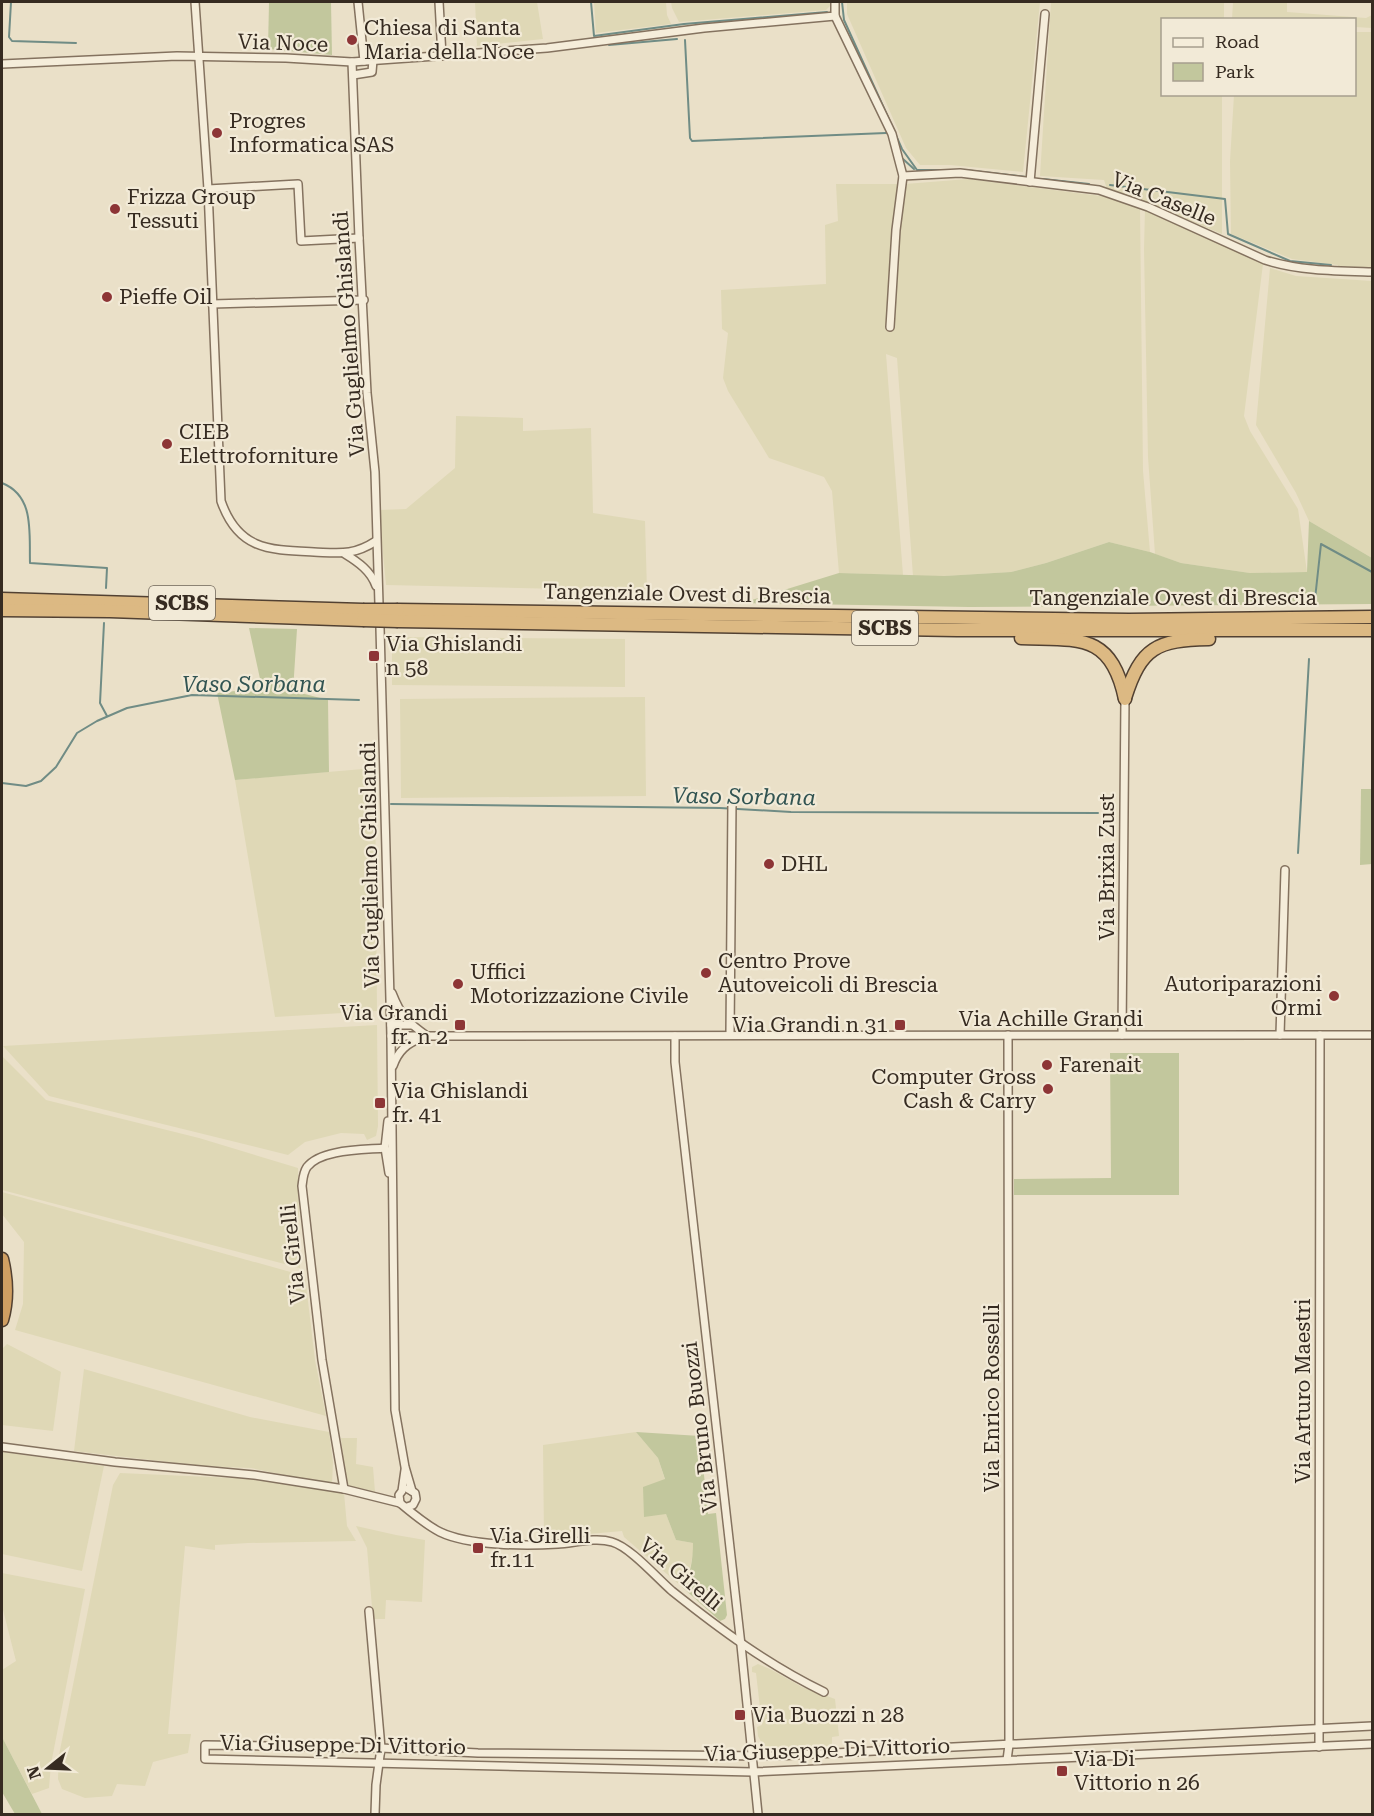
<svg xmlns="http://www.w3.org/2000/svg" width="1374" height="1816" viewBox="0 0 1374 1816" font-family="'Roboto Serif',serif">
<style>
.farmland{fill:#dfd8b6}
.green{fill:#c2c79d}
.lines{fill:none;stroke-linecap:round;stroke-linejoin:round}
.stream{stroke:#708c85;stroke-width:2}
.minor-casing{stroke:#84725f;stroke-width:10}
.trunk-casing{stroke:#524132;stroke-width:15}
.motorway-casing{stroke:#524132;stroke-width:15}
.minor{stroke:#f5edda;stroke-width:7}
.trunk{stroke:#dcb983;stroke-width:12}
.motorway{stroke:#d09f62;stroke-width:12}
.trunk-bridge-casing{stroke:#524132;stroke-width:15;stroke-linecap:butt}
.trunk-bridge{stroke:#dcb983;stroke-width:12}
.poi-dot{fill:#8d3536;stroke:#f2ead7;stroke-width:2}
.labels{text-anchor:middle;stroke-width:4.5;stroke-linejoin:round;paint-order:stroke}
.shield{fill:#f2ead7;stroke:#6e6458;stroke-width:1.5}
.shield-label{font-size:20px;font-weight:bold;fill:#362b21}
.poi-label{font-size:21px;fill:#362b21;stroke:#f2ead7;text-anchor:start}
.street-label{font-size:21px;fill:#362b21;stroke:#f2ead7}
.water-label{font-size:22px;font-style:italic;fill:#325452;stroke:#f2ead7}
</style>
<rect width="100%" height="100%" fill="#eae0c8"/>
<!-- farmland -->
<g class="farmland">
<path d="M 475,2 L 537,2 L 543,39 L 477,46 Z"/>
<path d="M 594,2 L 666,2 L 667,15 L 671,24 L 596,33 Z"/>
<path d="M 671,2 L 830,2 L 830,6 L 826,10 L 679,22 L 672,8 Z"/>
<path d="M 847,2 L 1040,2 L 1023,172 L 950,165 L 920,165 L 906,148 L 847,14 Z"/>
<path d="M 1051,2 L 1224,2 L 1224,19 L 1162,20 L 1162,94 L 1222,95 L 1222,234 L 1150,204 L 1107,189 L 1104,180 L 1040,176 Z"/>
<path d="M 1233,2 L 1287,2 L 1287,12 L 1366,18 L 1372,15 L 1372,28 L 1355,27 L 1354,20 L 1232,19 Z"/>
<path d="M 1355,32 L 1372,32 L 1372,270 L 1338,269 L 1338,265 L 1292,259 L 1231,234 L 1230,161 L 1234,95 L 1354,94 Z"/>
<path d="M 968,179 L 1101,196 L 1140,208 L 1143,471 L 1150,552 L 1109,542 L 1046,563 L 1011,572 L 944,576 L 913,576 L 897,358 L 886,354 L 903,575 L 839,573 L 832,491 L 824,477 L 769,458 L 728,391 L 723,378 L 728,333 L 722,329 L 721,290 L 826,284 L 825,225 L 838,221 L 836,184 L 905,184 Z"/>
<path d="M 1145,209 L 1263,264 L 1244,416 L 1250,431 L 1298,509 L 1307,572 L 1250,573 L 1181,563 L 1155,554 L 1148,457 L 1144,249 Z"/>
<path d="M 1270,268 L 1296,276 L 1372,281 L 1372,558 L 1309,521 L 1296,493 L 1256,425 Z"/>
<path d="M 456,416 L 523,418 L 523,431 L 591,428 L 593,513 L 645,521 L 647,591 L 386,585 L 379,510 L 406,509 L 455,468 Z"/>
<path d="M 392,637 L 625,639 L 625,687 L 392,685 Z"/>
<path d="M 645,697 L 646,796 L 401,798 L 400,699 Z"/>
<path d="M 375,768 L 377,1011 L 275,1017 L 235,780 Z"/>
<path d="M 377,1025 L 378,1126 L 376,1136 L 367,1140 L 364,1134 L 341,1133 L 305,1142 L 288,1155 L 49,1096 L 3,1046 Z"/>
<path d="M 2,1056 L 46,1100 L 199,1138 L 298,1168 L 300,1268 L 2,1190 Z"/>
<path d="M 2,1192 L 305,1276 L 315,1360 L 326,1416 L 15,1330 L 23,1304 L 24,1242 L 2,1214 Z"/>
<path d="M 7,1344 L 61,1372 L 53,1431 L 2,1425 L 2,1349 Z"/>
<path d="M 84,1369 L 250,1417 L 329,1432 L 333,1462 L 332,1485 L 251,1468 L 202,1466 L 74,1451 Z"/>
<path d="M 636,1432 L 658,1458 L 665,1480 L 666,1514 L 676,1540 L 693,1543 L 693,1554 L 687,1581 L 682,1587 L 624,1537 L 622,1531 L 544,1538 L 543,1445 Z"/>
<path d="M 341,1438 L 357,1438 L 356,1464 L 373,1467 L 375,1492 L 346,1485 Z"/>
<path d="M 2,1452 L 104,1466 L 82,1571 L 2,1554 Z"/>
<path d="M 120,1473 L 257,1479 L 344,1493 L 347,1526 L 356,1541 L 248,1543 L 215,1545 L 215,1550 L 185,1546 L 168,1734 L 191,1734 L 188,1753 L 153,1762 L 145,1786 L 117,1784 L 112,1796 L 85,1798 L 62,1789 L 58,1779 L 59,1755 L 113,1485 Z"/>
<path d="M 356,1526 L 396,1535 L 425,1540 L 422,1602 L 386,1600 L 385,1619 L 373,1619 L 367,1548 Z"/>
<path d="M 2,1573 L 85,1589 L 51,1764 L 49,1788 L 32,1794 L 2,1737 L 2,1670 L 16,1661 L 2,1606 Z"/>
<path d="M 758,1664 L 770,1669 L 802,1687 L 835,1699 L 839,1736 L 832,1737 L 832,1746 L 770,1749 L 764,1747 L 758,1736 L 757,1727 L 762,1725 L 756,1673 L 752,1672 L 752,1667 Z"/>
</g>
<!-- green -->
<g class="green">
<path d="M 269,2 L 331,2 L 332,55 L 268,49 Z"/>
<path d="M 1309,521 L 1372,558 L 1372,604 L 969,607 L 742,603 L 839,573 L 944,576 L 1011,572 L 1046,563 L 1109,542 L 1150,552 L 1181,563 L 1250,573 L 1307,572 Z"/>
<path d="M 249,628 L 297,629 L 293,691 L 328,700 L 329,772 L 235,780 L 217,693 L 262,688 Z"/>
<path d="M 1361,789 L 1372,789 L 1372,864 L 1360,865 Z"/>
<path d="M 1110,1053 L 1179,1053 L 1179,1195 L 1014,1195 L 1014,1179 L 1111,1178 Z"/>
<path d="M 636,1432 L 700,1436 L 708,1514 L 716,1513 L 727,1615 L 725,1619 L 720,1621 L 682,1587 C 691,1576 693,1558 693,1543 L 676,1540 L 666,1514 L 644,1517 L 643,1487 L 665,1479 L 658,1458 Z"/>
<path d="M 2,1737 L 42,1814 L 15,1814 L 2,1792 Z"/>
</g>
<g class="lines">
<!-- stream -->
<g class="stream">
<path d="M 11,2 L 9,37 L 12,41 L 76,43"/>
<path d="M 591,2 L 594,36 L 684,24 L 827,12"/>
<path d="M 842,2 L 844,20 L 892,126"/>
<path d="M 685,40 L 690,138 L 692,141 L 886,133"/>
<path d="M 609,45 L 677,39"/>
<path d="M 894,131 L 902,149 L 917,170 L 953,170"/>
<path d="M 903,159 L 914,169"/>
<path d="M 965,170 L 1026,177"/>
<path d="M 1043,179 L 1089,184"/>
<path d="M 1110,185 L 1225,199 L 1228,234 L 1290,261 L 1331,265"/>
<path d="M 2,483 C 35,496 29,533 30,563 L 107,568 L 106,588"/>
<path d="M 1315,599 L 1321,544 L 1372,572"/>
<path d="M 104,623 L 100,703 L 107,716"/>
<path d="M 2,783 L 26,786 L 41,781 L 56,767 L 77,733 L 97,721 L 127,708 L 192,695 L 359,700"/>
<path d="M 391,804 L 720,808 L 791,812 L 1098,813"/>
<path d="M 1298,853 L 1309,659"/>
</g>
<defs>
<g id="minor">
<path d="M 195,2 L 208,189 L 221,501 C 238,550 269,550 314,552 C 339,553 353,556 376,541"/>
<path d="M 358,2 L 364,61"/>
<path d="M 439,2 L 442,56"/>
<path d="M 835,16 L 892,134 L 903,176 L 896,230 L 890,327"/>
<path d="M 352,62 L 359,238 L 367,393 L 375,472 L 379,604"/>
<path d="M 2,64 L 177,56 L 286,58 L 352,62 L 547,48 L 704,28 L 835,16 L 835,2"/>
<path d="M 353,75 L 372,72 L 373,60"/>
<path d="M 903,176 L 960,173 L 1099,190 L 1148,207 L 1265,260 C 1300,271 1336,271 1372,272"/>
<path d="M 1030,182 L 1045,14"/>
<path d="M 208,189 L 298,184 L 301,241 L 359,238"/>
<path d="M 212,304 L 364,300"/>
<path d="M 345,554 C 358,562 371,571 376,586"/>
<path d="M 380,628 L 391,1036 L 395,1410 L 405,1467 L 412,1491"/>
<path d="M 392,993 C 401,1016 407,1022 427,1036"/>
<path d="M 391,1025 L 411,1025"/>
<path d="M 730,1035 L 732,801"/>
<path d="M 1122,1035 L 1125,699"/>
<path d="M 1280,1035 L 1285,870"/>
<path d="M 391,1036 L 1372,1035"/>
<path d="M 675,1036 L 675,1062 L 741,1645 L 758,1814"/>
<path d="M 393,1066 C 398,1051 407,1043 422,1038"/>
<path d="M 388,1121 L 385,1148 L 389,1173"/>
<path d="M 2,1447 L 115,1462 L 254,1475 L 344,1489 L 400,1503"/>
<path d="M 405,1470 L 402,1491 L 399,1495 L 400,1503 C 412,1513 426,1525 440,1532 C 469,1546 526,1546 558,1544 C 574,1543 596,1537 612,1542 C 630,1547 657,1578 672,1591 C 721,1630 767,1664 824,1692"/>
<path d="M 344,1489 L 322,1360 L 302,1186 C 303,1179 303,1173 307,1167 C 321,1149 363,1150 385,1148 L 391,1158"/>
<path d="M 407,1507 L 413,1505 L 416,1499 L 415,1493 L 408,1489"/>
<path d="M 369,1611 L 381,1748 L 376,1785 L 375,1814"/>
<path d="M 1372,1726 L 775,1756 L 478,1753 L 381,1748 L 205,1745 L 205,1759 L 753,1772 L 1372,1744"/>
<path d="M 1319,1747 L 1320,1035"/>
<path d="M 1007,1760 L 1009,1745 L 1008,1035"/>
</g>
<g id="trunk">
<path d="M 2,599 L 363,610"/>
<path d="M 2,610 L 110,611 L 363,620"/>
<path d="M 398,610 L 1129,620 L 1372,617"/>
<path d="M 398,621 L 957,630 L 1372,630"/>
<path d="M 1021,638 C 1078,640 1111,632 1125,699"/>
<path d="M 1125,698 C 1141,647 1157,640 1209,639"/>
</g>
<path id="motorway" d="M 2,1259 C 7,1280 8,1299 2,1320"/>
</defs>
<!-- minor casing -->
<use href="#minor" class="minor-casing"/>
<!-- trunk casing -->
<use href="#trunk" class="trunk-casing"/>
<!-- motorway casing -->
<use href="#motorway" class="motorway-casing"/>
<!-- minor -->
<use href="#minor" class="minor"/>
<!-- trunk -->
<use href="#trunk" class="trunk"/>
<!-- motorway -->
<use href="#motorway" class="motorway"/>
<defs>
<g id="trunk-bridge">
<path d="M 363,610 L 398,610"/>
<path d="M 363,620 L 398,621"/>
</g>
</defs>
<!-- trunk-bridge casing -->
<use href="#trunk-bridge" class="trunk-bridge-casing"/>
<!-- trunk-bridge -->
<use href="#trunk-bridge" class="trunk-bridge"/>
</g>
<!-- markers -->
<g class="poi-dot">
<circle cx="352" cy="40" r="6"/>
<circle cx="217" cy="133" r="6"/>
<circle cx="115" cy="209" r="6"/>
<circle cx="107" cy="297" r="6"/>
<circle cx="167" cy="444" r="6"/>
<rect x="368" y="650" width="12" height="12" rx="3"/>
<circle cx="769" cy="864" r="6"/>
<circle cx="706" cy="973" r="6"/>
<circle cx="458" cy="984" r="6"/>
<circle cx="1334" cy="996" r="6"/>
<rect x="454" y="1019" width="12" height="12" rx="3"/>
<rect x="894" y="1019" width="12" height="12" rx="3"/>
<circle cx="1047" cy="1065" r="6"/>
<circle cx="1048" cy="1089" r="6"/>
<rect x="374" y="1097" width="12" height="12" rx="3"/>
<rect x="472" y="1542" width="12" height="12" rx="3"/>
<rect x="734" y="1709" width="12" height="12" rx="3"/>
<rect x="1056" y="1765" width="12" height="12" rx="3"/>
</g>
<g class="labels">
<!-- shield labels -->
<g class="shield">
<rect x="149" y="586" width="66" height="34" rx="4.5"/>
<rect x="852" y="611" width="66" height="34" rx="4.5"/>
</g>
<g class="shield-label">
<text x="182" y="610">SCBS</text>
<text x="885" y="635">SCBS</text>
</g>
<!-- poi labels -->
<g class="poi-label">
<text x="364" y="35">Chiesa di Santa<tspan x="364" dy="24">Maria della Noce</tspan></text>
<text x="229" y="128">Progres<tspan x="229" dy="24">Informatica SAS</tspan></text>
<text x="127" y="204">Frizza Group<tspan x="127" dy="24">Tessuti</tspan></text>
<text x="119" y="304">Pieffe Oil</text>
<text x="179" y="439">CIEB<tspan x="179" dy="24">Elettroforniture</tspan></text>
<text x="386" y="651">Via Ghislandi<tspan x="386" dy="24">n 58</tspan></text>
<text x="781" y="871">DHL</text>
<text x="718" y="968">Centro Prove<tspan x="718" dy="24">Autoveicoli di Brescia</tspan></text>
<text x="470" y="979">Uffici<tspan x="470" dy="24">Motorizzazione Civile</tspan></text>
<text x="1322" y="991" text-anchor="end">Autoriparazioni<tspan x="1322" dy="24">Ormi</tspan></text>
<text x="448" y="1020" text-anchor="end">Via Grandi<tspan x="448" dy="24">fr. n 2</tspan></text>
<text x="888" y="1032" text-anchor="end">Via Grandi n 31</text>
<text x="1059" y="1072">Farenait</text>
<text x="1036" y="1084" text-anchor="end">Computer Gross<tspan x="1036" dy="24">Cash &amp; Carry</tspan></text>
<text x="392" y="1098">Via Ghislandi<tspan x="392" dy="24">fr. 41</tspan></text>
<text x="490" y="1543">Via Girelli<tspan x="490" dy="24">fr.11</tspan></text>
<text x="752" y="1722">Via Buozzi n 28</text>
<text x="1074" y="1766">Via Di<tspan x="1074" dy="24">Vittorio n 26</tspan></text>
</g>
<!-- street labels -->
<g class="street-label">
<text transform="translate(283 43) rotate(2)" y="7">Via Noce</text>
<text transform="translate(1164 199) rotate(22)" y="7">Via Caselle</text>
<text transform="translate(349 334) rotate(-94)" y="7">Via Guglielmo Ghislandi</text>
<text transform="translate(687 594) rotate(1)" y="7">Tangenziale Ovest di Brescia</text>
<text x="1173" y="605">Tangenziale Ovest di Brescia</text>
<text transform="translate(370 865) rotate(-91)" y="7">Via Guglielmo Ghislandi</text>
<text transform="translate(1107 867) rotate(-90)" y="7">Via Brixia Zust</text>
<text x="1051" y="1026">Via Achille Grandi</text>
<text transform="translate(293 1254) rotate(-96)" y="7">Via Girelli</text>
<text transform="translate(1303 1391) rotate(-90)" y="7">Via Arturo Maestri</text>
<text transform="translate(992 1398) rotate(-90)" y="7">Via Enrico Rosselli</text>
<text transform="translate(700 1427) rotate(-97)" y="7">Via Bruno Buozzi</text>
<text transform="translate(681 1574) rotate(40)" y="7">Via Girelli</text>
<text transform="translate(343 1745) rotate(1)" y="7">Via Giuseppe Di Vittorio</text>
<text transform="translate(827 1750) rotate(-2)" y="7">Via Giuseppe Di Vittorio</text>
</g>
<!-- water labels -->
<g class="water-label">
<text x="254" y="692">Vaso Sorbana</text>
<text transform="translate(744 796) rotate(1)" y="8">Vaso Sorbana</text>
</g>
</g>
<!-- border -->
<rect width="1374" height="1816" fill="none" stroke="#362b21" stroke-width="6"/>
<!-- legend -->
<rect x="1161" y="18" width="195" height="78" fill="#f2ead7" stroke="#a79e8e" stroke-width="1.5"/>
<rect x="1173" y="38" width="30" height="9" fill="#f5edda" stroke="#a79e8e" stroke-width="1.5"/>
<text x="1215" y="48" font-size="18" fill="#362b21">Road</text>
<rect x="1173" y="63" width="30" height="18" fill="#c2c79d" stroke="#a79e8e" stroke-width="1.5"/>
<text x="1215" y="78" font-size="18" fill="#362b21">Park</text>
<!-- north arrow -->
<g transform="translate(48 1768) rotate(252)" stroke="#f2ead7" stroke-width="4.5" paint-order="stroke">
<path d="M0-4.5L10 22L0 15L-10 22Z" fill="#362b21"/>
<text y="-9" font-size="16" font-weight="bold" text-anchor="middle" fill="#362b21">N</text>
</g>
</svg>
